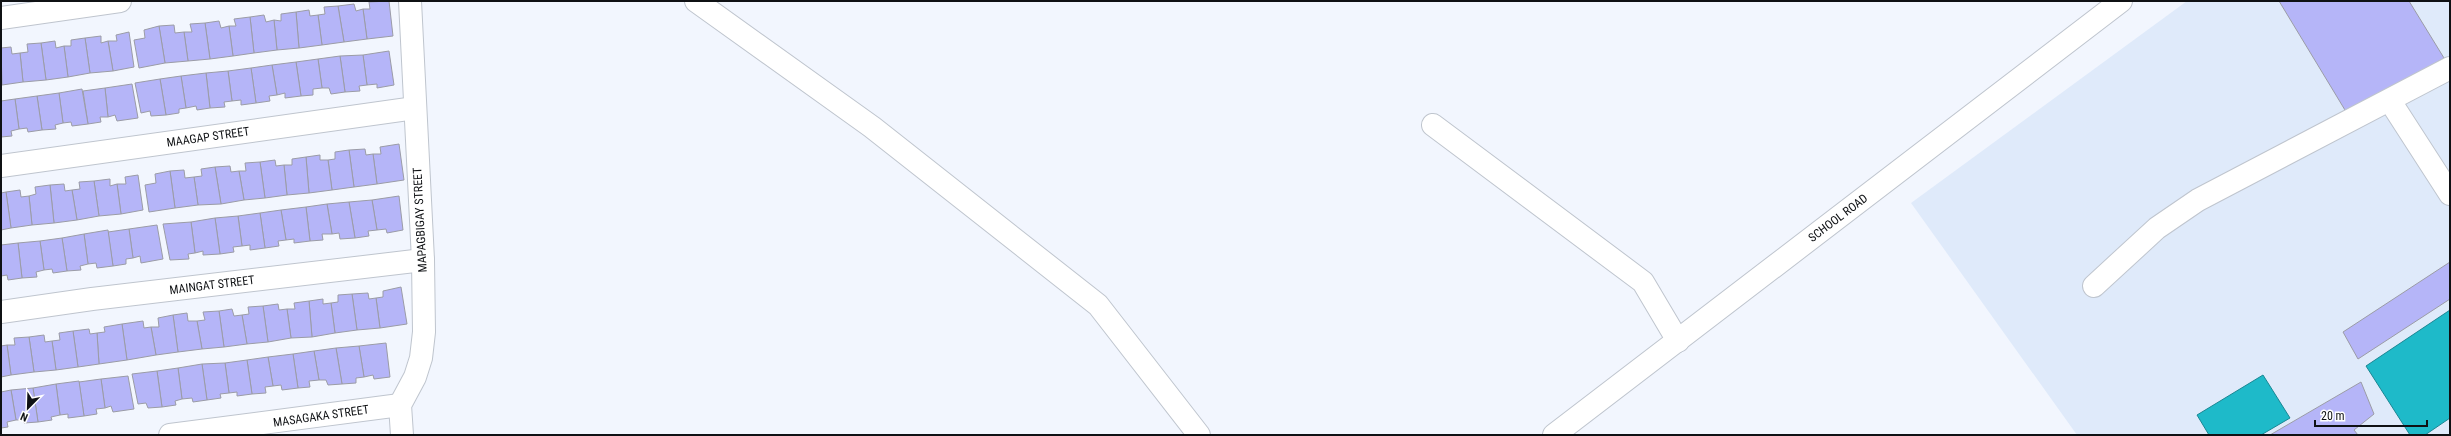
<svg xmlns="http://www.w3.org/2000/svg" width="2451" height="436" viewBox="0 0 2451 436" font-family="'Roboto Condensed',sans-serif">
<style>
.built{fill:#dfeafa}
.water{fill:#1ebac9;stroke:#1a8793}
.building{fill:#b5b5f8;stroke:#9b9ca6}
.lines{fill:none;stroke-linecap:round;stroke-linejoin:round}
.service-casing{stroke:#bfc5ce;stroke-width:24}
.minor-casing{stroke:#bfc5ce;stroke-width:24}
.tertiary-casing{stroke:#bfc5ce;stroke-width:24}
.service{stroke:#fff;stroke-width:22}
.minor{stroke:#fff;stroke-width:22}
.tertiary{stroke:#fff;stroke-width:22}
.labels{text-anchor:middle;stroke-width:4;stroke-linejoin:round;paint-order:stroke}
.street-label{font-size:12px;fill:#0f1114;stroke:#fff}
</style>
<rect width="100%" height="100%" fill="#f2f6fe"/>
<!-- built -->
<path class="built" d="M 2187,1 L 2450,1 L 2450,435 L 2077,435 L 1911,203 Z"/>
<!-- water -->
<g class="water">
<path d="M 2450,310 L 2450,418 L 2425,435 L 2410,435 L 2366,366 Z"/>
<path d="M 2263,375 L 2290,418 L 2261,435 L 2209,435 L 2197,415 Z"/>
</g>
<!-- building -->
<g class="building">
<path d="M 389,1 L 393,36 L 367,39 L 363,9 L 370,9 L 369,2 Z"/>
<path d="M 2279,1 L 2409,1 L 2444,58 L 2348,115 Z"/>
<path d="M 354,4 L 356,11 L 363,9 L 367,39 L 344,42 L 338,6 Z"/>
<path d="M 338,6 L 344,42 L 322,45 L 318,15 L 325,14 L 324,7 Z"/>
<path d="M 309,10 L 310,16 L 318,15 L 322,45 L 299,48 L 296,12 Z"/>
<path d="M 296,12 L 299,48 L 277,50 L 274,20 L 281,21 L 281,14 Z"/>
<path d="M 264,15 L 266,22 L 274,20 L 277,50 L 254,53 L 250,17 Z"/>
<path d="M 250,17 L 254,53 L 233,56 L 229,26 L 236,26 L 234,19 Z"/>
<path d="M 219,21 L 221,28 L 229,26 L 233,56 L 210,59 L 205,23 Z"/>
<path d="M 205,23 L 210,59 L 188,61 L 184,32 L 192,32 L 190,24 Z"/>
<path d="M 174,25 L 175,33 L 184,32 L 188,61 L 165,63 L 159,26 Z"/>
<path d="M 159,26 L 165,63 L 139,68 L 134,40 L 145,38 L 144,30 Z"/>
<path d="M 129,32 L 134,67 L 113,71 L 108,41 L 117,41 L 116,35 Z"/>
<path d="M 101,36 L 101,43 L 108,41 L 113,71 L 90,73 L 85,38 Z"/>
<path d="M 85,38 L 90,73 L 68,77 L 64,46 L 71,46 L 71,40 Z"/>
<path d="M 55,41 L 56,48 L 64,46 L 68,77 L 46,80 L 41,43 Z"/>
<path d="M 41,43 L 46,80 L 23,82 L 20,53 L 28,52 L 27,44 Z"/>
<path d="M 11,47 L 12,54 L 20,53 L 23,82 L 2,85 L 1,48 Z"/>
<path d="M 389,51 L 394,85 L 377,88 L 377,84 L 367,85 L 363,55 Z"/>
<path d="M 363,55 L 367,85 L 359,86 L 360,91 L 345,92 L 340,56 Z"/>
<path d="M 340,56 L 345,92 L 331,94 L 329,88 L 322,88 L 318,59 Z"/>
<path d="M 318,59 L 322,88 L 313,89 L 313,95 L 301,96 L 296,62 Z"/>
<path d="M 296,62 L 301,96 L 285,98 L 285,93 L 277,95 L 272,65 Z"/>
<path d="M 272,65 L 277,95 L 269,96 L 270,101 L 256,103 L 251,68 Z"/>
<path d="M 251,68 L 256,103 L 241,105 L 241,100 L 232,101 L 228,71 Z"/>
<path d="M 228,71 L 232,101 L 224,102 L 225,107 L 210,108 L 206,73 Z"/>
<path d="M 206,73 L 210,108 L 197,110 L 196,106 L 186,108 L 181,76 Z"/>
<path d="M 181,76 L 186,108 L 179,109 L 179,113 L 166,115 L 160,79 Z"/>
<path d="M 160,79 L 166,115 L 151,116 L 150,111 L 141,113 L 135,83 Z"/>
<path d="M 132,84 L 138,118 L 117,121 L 115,115 L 108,117 L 105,88 Z"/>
<path d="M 105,88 L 108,117 L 100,117 L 101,122 L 88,124 L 83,91 Z"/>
<path d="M 82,89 L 88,124 L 72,126 L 71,122 L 63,123 L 59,93 Z"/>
<path d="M 59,93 L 63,123 L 55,125 L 56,129 L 42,130 L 37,96 Z"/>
<path d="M 37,96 L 42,130 L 28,132 L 27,128 L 19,129 L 15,99 Z"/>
<path d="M 15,99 L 19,129 L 11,131 L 12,136 L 1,137 L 1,101 Z"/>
<path d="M 399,144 L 404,180 L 377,184 L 373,154 L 381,154 L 380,147 Z"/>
<path d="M 365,149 L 366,155 L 373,154 L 377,184 L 354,187 L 349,150 Z"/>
<path d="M 349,150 L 354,187 L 332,190 L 328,160 L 335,159 L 335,152 Z"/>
<path d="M 320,155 L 320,160 L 328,160 L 332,190 L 309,193 L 306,157 Z"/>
<path d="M 306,157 L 309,193 L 287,195 L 284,165 L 292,165 L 292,159 Z"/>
<path d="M 275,160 L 276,166 L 284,165 L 287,195 L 265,198 L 260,162 Z"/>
<path d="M 260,162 L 265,198 L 244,200 L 239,171 L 246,171 L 245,163 Z"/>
<path d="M 230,166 L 231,172 L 239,171 L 244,200 L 221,204 L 215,167 Z"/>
<path d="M 215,167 L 221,204 L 198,205 L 194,177 L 202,176 L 201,169 Z"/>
<path d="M 184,170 L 185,178 L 194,177 L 198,205 L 175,208 L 170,171 Z"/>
<path d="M 170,171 L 175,208 L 149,212 L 145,185 L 156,183 L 155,174 Z"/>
<path d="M 138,175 L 143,210 L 121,214 L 117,184 L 126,184 L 125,177 Z"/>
<path d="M 110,179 L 110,186 L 117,184 L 121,214 L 99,216 L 94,181 Z"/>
<path d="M 94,181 L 99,216 L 77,220 L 72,190 L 80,189 L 79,182 Z"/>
<path d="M 64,184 L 65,191 L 72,190 L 77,220 L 54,223 L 50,185 Z"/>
<path d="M 50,185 L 54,223 L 32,225 L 29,196 L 36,194 L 35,187 Z"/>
<path d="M 20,190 L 21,197 L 29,196 L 32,225 L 11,228 L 6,192 Z"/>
<path d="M 6,192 L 11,228 L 1,230 L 1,193 Z"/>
<path d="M 399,196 L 403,230 L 387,233 L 386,229 L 377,230 L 372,200 Z"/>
<path d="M 372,200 L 377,230 L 368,231 L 369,236 L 355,238 L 349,202 Z"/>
<path d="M 349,202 L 355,238 L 340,239 L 339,233 L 332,234 L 327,204 Z"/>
<path d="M 327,204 L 332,234 L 322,234 L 323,240 L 310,241 L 306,207 Z"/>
<path d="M 306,207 L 310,241 L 294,243 L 294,239 L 286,240 L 281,210 Z"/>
<path d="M 281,210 L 286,240 L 278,241 L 279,246 L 265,248 L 260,213 Z"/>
<path d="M 260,213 L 265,248 L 250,250 L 250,245 L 242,246 L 238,216 Z"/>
<path d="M 238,216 L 242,246 L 233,247 L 234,252 L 220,254 L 215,218 Z"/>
<path d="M 215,218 L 220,254 L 203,255 L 203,251 L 195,253 L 191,222 Z"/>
<path d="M 191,222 L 195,253 L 188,254 L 189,259 L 170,260 L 163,224 Z"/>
<path d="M 157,225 L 163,259 L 141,263 L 140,256 L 133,258 L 129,229 Z"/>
<path d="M 129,229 L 133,258 L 126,259 L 126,264 L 113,266 L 108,232 Z"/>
<path d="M 108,230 L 113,266 L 97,268 L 96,263 L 88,264 L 84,234 Z"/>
<path d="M 84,234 L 88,264 L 80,266 L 81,270 L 67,271 L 62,238 Z"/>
<path d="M 62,238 L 67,271 L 53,273 L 52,269 L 44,270 L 40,241 Z"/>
<path d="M 40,241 L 44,270 L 36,272 L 37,277 L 22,278 L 18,243 Z"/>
<path d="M 18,243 L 22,278 L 8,280 L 7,275 L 1,276 L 1,245 Z"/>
<path d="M 2450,262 L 2450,299 L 2358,359 L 2343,332 Z"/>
<path d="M 401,287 L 407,324 L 380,328 L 376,298 L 383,297 L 383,291 Z"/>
<path d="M 368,293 L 369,299 L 376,298 L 380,328 L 357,330 L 352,294 Z"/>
<path d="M 352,294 L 357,330 L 335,333 L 331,303 L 338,302 L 338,295 Z"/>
<path d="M 323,299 L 323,304 L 331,303 L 335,333 L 312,337 L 309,301 Z"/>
<path d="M 309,301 L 312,337 L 291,338 L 287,309 L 295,309 L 294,303 Z"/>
<path d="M 278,304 L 279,310 L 287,309 L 291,338 L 268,342 L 263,306 Z"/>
<path d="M 263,306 L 268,342 L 247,344 L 242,315 L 249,314 L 248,307 Z"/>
<path d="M 232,309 L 234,316 L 242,315 L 247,344 L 224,347 L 219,311 Z"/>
<path d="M 219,311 L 224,347 L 202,349 L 197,321 L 205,320 L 203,312 Z"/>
<path d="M 187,313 L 188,321 L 197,321 L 202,349 L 178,352 L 173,315 Z"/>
<path d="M 173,315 L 178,352 L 156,355 L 151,327 L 159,327 L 158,318 Z"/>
<path d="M 143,321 L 144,328 L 151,327 L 156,355 L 127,360 L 122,324 Z"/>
<path d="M 122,324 L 127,360 L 99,364 L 97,333 L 105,332 L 104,327 Z"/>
<path d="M 89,329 L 90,334 L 97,333 L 99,364 L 78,367 L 73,331 Z"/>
<path d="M 73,331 L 78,367 L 56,370 L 52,341 L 60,340 L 59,333 Z"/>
<path d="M 44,335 L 45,342 L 52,341 L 56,370 L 34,372 L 29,337 Z"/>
<path d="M 29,337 L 34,372 L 11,375 L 7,345 L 15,345 L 14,338 Z"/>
<path d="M 386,343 L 390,377 L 374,379 L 373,375 L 364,377 L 359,346 Z"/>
<path d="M 7,345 L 11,375 L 1,377 L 1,346 Z"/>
<path d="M 359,346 L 364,377 L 356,378 L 356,383 L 342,384 L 336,348 Z"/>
<path d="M 336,348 L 342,384 L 328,385 L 326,380 L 319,380 L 314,351 Z"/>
<path d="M 314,351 L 319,380 L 309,381 L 310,387 L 298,388 L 293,354 Z"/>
<path d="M 293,354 L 298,388 L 282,390 L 281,385 L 273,386 L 268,357 Z"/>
<path d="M 268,357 L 273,386 L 265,387 L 266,393 L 252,394 L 247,360 Z"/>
<path d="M 247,360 L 252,394 L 237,396 L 237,392 L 229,393 L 225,363 Z"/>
<path d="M 225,363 L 229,393 L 220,394 L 221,398 L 207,400 L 202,364 Z"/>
<path d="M 202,364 L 207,400 L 193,402 L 192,398 L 182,399 L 178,368 Z"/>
<path d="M 178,368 L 182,399 L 175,401 L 176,405 L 162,407 L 157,371 Z"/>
<path d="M 157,371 L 162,407 L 148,408 L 146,403 L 138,404 L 132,374 Z"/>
<path d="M 128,376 L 134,409 L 113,412 L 111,406 L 105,408 L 101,379 Z"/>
<path d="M 101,379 L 105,408 L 96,409 L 97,414 L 84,416 L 79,382 Z"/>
<path d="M 79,381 L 84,416 L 68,418 L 68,414 L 60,415 L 56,384 Z"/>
<path d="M 2361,382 L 2374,414 L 2354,430 L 2358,435 L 2270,435 Z"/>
<path d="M 56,384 L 60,415 L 51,417 L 52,420 L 38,422 L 33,388 Z"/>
<path d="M 33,388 L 38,422 L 24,423 L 23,420 L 16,420 L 11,390 Z"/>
<path d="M 11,390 L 16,420 L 7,422 L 8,427 L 1,428 L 1,392 Z"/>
</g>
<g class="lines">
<defs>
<g id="service">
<path d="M 2390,101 L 2450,194"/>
<path d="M 1433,125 L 1643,282 L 1678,341"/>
<path d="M 2094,286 L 2157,228 L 2198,200 L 2450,68"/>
</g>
<g id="minor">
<path d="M 696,1 L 872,127 L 1098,305 L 1199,435"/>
<path d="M 1,18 L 120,1"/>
<path d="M 1,166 L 415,108"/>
<path d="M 1,312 L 92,299 L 423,260"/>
<path d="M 170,435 L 400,405"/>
<path d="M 402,435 L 400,405 L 415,377 L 421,358 L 424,332 L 423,260 L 410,1"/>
</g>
<path id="tertiary" d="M 1554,435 L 2121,1"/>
</defs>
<!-- service casing -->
<use href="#service" class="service-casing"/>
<!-- minor casing -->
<use href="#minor" class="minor-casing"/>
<!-- tertiary casing -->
<use href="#tertiary" class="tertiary-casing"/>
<!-- service -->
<use href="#service" class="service"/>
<!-- minor -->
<use href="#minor" class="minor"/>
<!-- tertiary -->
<use href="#tertiary" class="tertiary"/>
</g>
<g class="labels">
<!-- street labels -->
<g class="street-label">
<text transform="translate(208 137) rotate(-8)" y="4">MAAGAP STREET</text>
<text transform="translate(1838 218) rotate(-37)" y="4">SCHOOL ROAD</text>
<text transform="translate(420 220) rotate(-93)" y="4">MAPAGBIGAY STREET</text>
<text transform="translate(212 285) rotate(-7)" y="4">MAINGAT STREET</text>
<text transform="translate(321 416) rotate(-8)" y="4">MASAGAKA STREET</text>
</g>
</g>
<!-- border -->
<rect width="2451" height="436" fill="none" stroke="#0f1114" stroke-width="4"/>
<!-- north arrow -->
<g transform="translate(28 408) rotate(203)" stroke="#ffffff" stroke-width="3" paint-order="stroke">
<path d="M0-3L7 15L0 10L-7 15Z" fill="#0f1114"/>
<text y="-6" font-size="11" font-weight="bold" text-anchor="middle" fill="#0f1114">N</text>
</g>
<!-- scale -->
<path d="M2315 420v6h112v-6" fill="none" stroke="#0f1114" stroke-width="2"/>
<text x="2321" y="420" font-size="12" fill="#0f1114" stroke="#ffffff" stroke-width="3" paint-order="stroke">20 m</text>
</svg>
